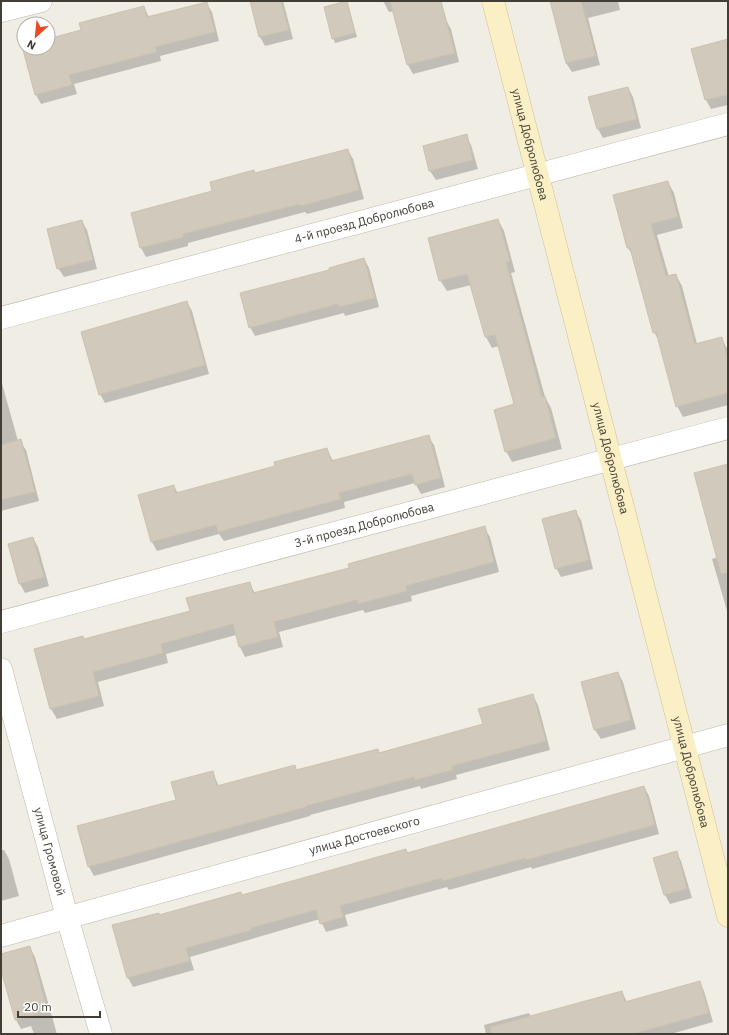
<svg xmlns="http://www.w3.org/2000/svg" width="729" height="1035" viewBox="0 0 729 1035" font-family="'IBM Plex Sans',sans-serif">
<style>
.shadow{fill:#0003}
.building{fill:#d1c9bb;stroke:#cbc1af}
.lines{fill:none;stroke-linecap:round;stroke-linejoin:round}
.street-casing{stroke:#beb8ab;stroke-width:23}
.secondary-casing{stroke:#cdc197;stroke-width:23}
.street{stroke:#fff;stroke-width:22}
.secondary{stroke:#faefc5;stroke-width:22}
.labels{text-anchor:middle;stroke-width:3.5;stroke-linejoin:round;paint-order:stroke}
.street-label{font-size:12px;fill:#423d35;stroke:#fff}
</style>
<rect width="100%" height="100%" fill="#f0ede4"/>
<!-- shadow -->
<g class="shadow">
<path d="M 251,1 L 283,1 L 293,39 L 265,46 L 260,37 Z"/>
<path d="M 383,1 L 435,1 L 451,29 L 459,62 L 413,74 L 408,65 L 394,11 L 389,12 Z"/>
<path d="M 551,1 L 618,1 L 620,10 L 588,18 L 600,65 L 572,72 L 566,63 Z"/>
<path d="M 347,2 L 357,37 L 335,43 L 333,38 Z"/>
<path d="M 206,3 L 212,12 L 219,41 L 160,56 L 161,61 L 74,84 L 77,94 L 41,104 L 36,95 L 23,46 L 24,48 L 48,48 L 48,40 L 82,31 L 144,7 L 149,17 Z"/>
<path d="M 728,40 L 728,105 L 711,109 L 706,100 L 692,49 Z"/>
<path d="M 628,88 L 633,97 L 641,128 L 603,138 L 598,129 Z"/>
<path d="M 466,136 L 471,145 L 478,169 L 436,180 L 430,171 Z"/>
<path d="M 348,150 L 353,159 L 364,199 L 307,214 L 305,212 L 188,243 L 188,246 L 146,257 L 141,248 L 132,213 L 214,192 L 255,174 Z"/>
<path d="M 668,182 L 674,193 L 683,228 L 657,235 L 669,277 L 676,275 L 682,286 L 697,344 L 721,338 L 728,350 L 728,405 L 683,417 L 677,406 L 660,343 L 654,332 L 634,257 L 628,248 Z"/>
<path d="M 498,220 L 504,231 L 515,272 L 511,273 L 545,397 L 551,408 L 562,449 L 512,462 L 506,451 L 515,405 L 499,346 L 492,348 L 486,337 L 471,285 L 447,291 L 440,280 Z"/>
<path d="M 82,221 L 87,230 L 97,269 L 64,277 L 58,268 Z"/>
<path d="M 364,259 L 369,268 L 379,307 L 345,316 L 344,313 L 255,336 L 250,327 L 330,270 Z"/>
<path d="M 187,302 L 192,311 L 209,374 L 105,403 L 100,394 Z"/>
<path d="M 1,380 L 18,441 L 20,441 L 26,450 L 39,501 L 1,511 Z"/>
<path d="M 428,436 L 434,445 L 445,487 L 421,494 L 415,483 L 344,502 L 345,508 L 224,541 L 219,534 L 157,551 L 152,542 L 140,495 L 174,487 L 178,493 L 276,467 L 327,449 L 333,461 Z"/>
<path d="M 728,465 L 728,614 L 712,559 L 718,557 Z"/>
<path d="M 575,511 L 581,520 L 593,569 L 561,577 L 556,568 Z"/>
<path d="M 484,527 L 490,537 L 499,572 L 411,596 L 412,601 L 365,613 L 363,610 L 279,632 L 283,647 L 245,657 L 240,647 L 236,635 L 166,654 L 168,663 L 98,682 L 104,706 L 57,719 L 51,709 L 35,650 L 84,640 L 191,612 L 249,583 L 255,593 L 350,568 Z"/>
<path d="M 33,538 L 38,547 L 49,586 L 25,593 L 20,584 L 9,545 Z"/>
<path d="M 618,673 L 623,682 L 636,729 L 601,739 L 595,730 L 583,682 Z"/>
<path d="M 533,696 L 538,705 L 550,750 L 456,775 L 457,779 L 421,789 L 420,786 L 310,815 L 310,816 L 94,876 L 89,867 L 79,827 L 177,801 L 212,772 L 219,786 L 294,766 L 297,771 L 377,750 L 379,753 L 484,725 Z"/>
<path d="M 644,787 L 649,796 L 659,834 L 532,869 L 531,867 L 449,890 L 447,887 L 345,915 L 348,926 L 326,932 L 320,919 L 190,957 L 194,970 L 133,987 L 128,978 L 114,926 L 243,896 L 406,850 L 408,853 Z"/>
<path d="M 1,850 L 4,850 L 9,859 L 19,896 L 1,901 Z"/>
<path d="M 676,852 L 681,861 L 692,898 L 670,904 L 665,895 Z"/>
<path d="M 30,948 L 35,957 L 57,1034 L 34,1034 L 31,1026 L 21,1029 L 16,1020 L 1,967 L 1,955 Z"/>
<path d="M 699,982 L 704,991 L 713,1022 L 671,1034 L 486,1034 L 484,1025 L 529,1013 L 531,1017 L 622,992 L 627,1002 Z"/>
</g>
<!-- building -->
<g class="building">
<path d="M 250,1 L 281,1 L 289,30 L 259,37 Z"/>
<path d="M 347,1 L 355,33 L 332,39 L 324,7 Z"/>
<path d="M 390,1 L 441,1 L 455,53 L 407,65 Z"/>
<path d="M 550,1 L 581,1 L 596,56 L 566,63 Z"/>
<path d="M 207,2 L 215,32 L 155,47 L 157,52 L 69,75 L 72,85 L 35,95 L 22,46 L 24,45 L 24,48 L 48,48 L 48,39 L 81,30 L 79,23 L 144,6 L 147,17 Z"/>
<path d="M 728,39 L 728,95 L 705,100 L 691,49 Z"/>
<path d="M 628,87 L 637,119 L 597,129 L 588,97 Z"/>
<path d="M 467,134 L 473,160 L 429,171 L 423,146 Z"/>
<path d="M 348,149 L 359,190 L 301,206 L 300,204 L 183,234 L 184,237 L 140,248 L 131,213 L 212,191 L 210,182 L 254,170 L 255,173 Z"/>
<path d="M 668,181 L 678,217 L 651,224 L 666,276 L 676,274 L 695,344 L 722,337 L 728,360 L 728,393 L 676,407 L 656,332 L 653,333 L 630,248 L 627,248 L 613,195 Z"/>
<path d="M 498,219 L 510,261 L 506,262 L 542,397 L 545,396 L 556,438 L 505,452 L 494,410 L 514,404 L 495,335 L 485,337 L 467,274 L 439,281 L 428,238 Z"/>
<path d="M 82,220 L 93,260 L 57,269 L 47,229 Z"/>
<path d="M 364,258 L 375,298 L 339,307 L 338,304 L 249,328 L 240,293 L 329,270 L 329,268 Z"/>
<path d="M 187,301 L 205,365 L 99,395 L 81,332 Z"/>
<path d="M 429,435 L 441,478 L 415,485 L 412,474 L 339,493 L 341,499 L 218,532 L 216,525 L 151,542 L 138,495 L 174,485 L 176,493 L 275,466 L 274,462 L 327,448 L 331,461 Z"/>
<path d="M 21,439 L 35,492 L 1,500 L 1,445 Z"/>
<path d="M 728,464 L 728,573 L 721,574 L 694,473 Z"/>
<path d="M 576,510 L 589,560 L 555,569 L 542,519 Z"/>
<path d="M 485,526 L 494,562 L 406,586 L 407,591 L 358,604 L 357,600 L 274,622 L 278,637 L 239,647 L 233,624 L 161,644 L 163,653 L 93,672 L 99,696 L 50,709 L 34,649 L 83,636 L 84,639 L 190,611 L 186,598 L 250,582 L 253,593 L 349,568 L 348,564 Z"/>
<path d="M 33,537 L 44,577 L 19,584 L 8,544 Z"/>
<path d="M 618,672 L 631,720 L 594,730 L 581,682 Z"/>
<path d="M 533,694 L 546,741 L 452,766 L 453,770 L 415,780 L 414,777 L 306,806 L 306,807 L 88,867 L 77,826 L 176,800 L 171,782 L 213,771 L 217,786 L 295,765 L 296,770 L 378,749 L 379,753 L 483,724 L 478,709 Z"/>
<path d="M 644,786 L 655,825 L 526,860 L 525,858 L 443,881 L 442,878 L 340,906 L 343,917 L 320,924 L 316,910 L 251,928 L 252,930 L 186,948 L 190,961 L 127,978 L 112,925 L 159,913 L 159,915 L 241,892 L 242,895 L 406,849 L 407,853 Z"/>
<path d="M 677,851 L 687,889 L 664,895 L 653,858 Z"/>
<path d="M 30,946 L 48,1011 L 15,1020 L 1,970 L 1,954 Z"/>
<path d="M 700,981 L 709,1013 L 633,1034 L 491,1034 L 490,1027 L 622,991 L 625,1002 Z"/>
</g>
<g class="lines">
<defs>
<g id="street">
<path d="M 1,11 L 41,1"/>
<path id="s1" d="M 1,318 L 728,124"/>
<path id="s2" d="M 1,622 L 728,428"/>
<path id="s3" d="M 1,669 L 67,917 L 101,1034"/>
<path id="s4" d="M 1,936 L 728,735"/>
</g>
<g id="secondary">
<path id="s5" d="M 493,1 L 728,916"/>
</g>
</defs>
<!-- street casing -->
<use href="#street" class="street-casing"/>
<!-- secondary casing -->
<use href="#secondary" class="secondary-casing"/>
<!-- street -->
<use href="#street" class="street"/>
<!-- secondary -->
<use href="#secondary" class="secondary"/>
</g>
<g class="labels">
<!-- street labels -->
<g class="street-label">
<text dy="4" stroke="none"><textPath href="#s5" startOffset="148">улица Добролюбова</textPath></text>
<text dy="4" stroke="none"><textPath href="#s1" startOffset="376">4-й проезд Добролюбова</textPath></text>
<text dy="4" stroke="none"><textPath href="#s5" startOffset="472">улица Добролюбова</textPath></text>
<text dy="4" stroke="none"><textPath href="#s2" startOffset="376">3-й проезд Добролюбова</textPath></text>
<text dy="4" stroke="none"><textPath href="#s5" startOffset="796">улица Добролюбова</textPath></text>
<text dy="4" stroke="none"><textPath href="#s4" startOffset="377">улица Достоевского</textPath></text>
<text dy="4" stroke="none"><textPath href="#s3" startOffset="189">улица Громовой</textPath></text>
</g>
</g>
<!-- border -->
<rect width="729" height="1035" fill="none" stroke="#423d35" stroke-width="4"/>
<!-- north arrow -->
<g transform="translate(36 36) rotate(207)"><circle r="19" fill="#ffffff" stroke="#b3b1ae"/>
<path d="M0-3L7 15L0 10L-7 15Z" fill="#e74a24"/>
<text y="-6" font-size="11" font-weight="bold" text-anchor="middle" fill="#423d35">N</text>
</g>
<!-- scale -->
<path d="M18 1011v6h82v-6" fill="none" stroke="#423d35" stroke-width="2"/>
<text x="24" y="1011" font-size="12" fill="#423d35" stroke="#ffffff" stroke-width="3" paint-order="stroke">20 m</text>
</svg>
